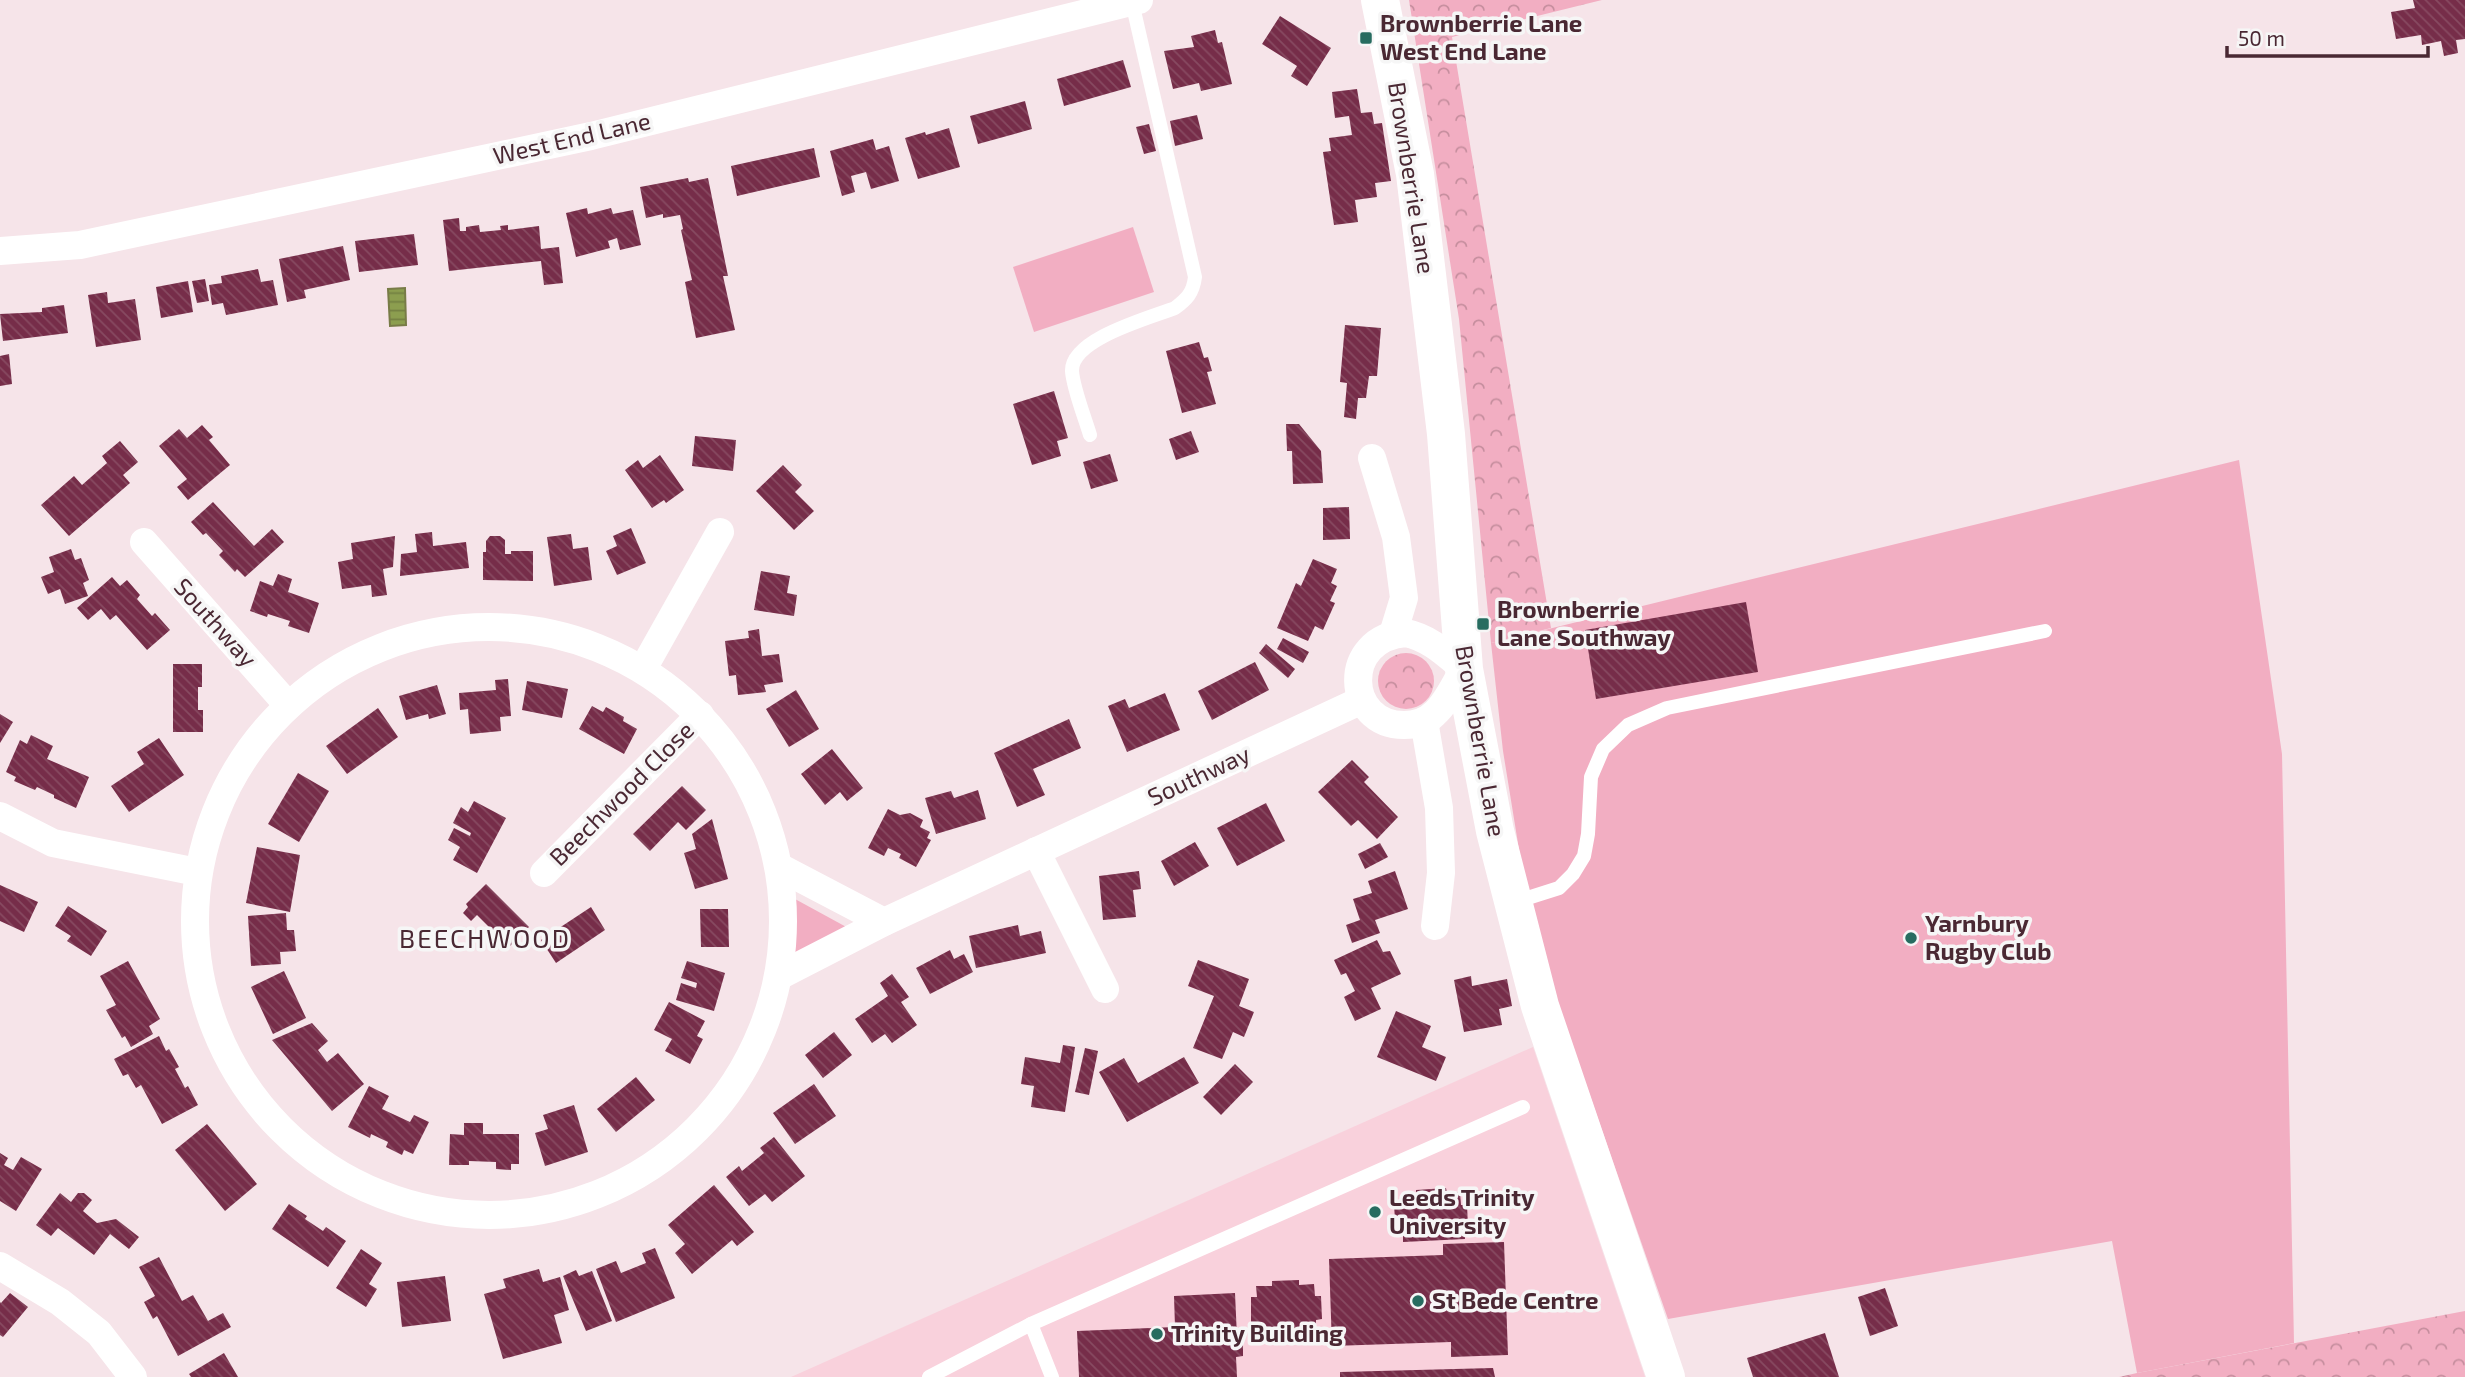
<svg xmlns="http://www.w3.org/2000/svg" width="2465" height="1377" viewBox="0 0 2465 1377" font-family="'Exo 2',sans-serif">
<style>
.built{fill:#f9d1dc}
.grass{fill:#f2aec2}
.forest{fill:url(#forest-crowns)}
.water{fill:url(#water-rules);stroke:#787b47;stroke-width:2}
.building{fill:url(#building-back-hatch)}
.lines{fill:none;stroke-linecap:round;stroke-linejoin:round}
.lane{stroke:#fff;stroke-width:14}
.street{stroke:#fff;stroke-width:28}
.secondary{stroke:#fff;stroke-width:38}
.poi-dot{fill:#276c60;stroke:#f6f6f6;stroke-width:2.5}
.labels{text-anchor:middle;stroke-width:7;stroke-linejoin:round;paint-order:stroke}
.poi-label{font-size:24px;font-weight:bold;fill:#4a2833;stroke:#f6f6f6;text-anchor:start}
.street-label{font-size:24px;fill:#4a2833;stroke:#f6f6f6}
.neighbourhood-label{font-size:26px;letter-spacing:2px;fill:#4a2833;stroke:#f6f6f6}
</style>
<defs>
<pattern id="forest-crowns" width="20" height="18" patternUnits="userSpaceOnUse" patternTransform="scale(1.75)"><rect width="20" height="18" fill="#f2aec2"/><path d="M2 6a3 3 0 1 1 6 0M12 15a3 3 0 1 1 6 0" fill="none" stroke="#c68e9e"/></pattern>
<pattern id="water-rules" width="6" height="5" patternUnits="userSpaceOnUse" patternTransform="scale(1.75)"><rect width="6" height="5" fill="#8c9e4f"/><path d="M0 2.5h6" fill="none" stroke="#748142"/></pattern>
<pattern id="building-back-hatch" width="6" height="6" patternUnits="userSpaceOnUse" patternTransform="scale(1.75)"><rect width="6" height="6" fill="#762d49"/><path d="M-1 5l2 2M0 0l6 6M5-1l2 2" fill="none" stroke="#874a61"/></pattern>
</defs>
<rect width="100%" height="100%" fill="#f6e4e9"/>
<!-- built -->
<path class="built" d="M 1533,1047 L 1645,1377 L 791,1377 Z"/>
<!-- grass -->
<g class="grass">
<path d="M 1133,227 L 1154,292 L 1034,332 L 1013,267 Z"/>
<path d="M 2239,460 L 2282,754 L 2294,1343 L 2137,1373 L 2112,1241 L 1668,1319 L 1544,964 L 1527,899 L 1503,751 L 1491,643 Z"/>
<path d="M 795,899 L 850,929 L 795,953 Z"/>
</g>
<!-- forest -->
<g class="forest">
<path d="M 1409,0 L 1602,0 L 1452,37 L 1551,628 L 1491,643 L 1459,319 Z"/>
<circle cx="1406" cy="681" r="28"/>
<path d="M 2465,1311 L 2465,1377 L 2119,1377 L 2137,1373 Z"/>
</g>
<!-- water -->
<path class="water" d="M 405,288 L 406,325 L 390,326 L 388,289 Z"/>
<!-- building -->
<g class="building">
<path d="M 2413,0 L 2465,0 L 2465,39 L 2456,40 L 2458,53 L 2444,56 L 2441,41 L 2422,45 L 2421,35 L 2396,39 L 2391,12 L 2415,8 Z"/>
<path d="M 1280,16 L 1331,48 L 1307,86 L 1291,76 L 1297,66 L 1262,44 Z"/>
<path d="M 1215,30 L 1218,43 L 1222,42 L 1232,84 L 1201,91 L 1199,83 L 1173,89 L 1164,51 L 1194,47 L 1191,36 Z"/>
<path d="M 1123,60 L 1131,87 L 1064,106 L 1057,79 Z"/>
<path d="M 1357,89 L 1361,113 L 1372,112 L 1374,124 L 1382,123 L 1391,181 L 1375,183 L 1377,197 L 1355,200 L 1358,222 L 1334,225 L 1323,152 L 1331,151 L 1329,138 L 1352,135 L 1349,116 L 1335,118 L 1332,92 Z"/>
<path d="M 1025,101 L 1032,129 L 978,144 L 970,116 Z"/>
<path d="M 1197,115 L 1203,139 L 1175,146 L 1170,121 Z"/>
<path d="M 1149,124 L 1156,151 L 1144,154 L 1136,127 Z"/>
<path d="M 949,128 L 960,167 L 918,179 L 905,138 L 925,132 L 926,135 Z"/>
<path d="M 873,139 L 876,150 L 889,146 L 899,181 L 871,189 L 866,172 L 851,176 L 855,192 L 842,196 L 830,151 Z"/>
<path d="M 814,148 L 820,177 L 737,196 L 731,166 Z"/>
<path d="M 688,178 L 689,182 L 708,178 L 728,276 L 723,276 L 735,330 L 696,338 L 685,282 L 692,280 L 681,230 L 683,229 L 680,215 L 663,218 L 663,214 L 646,218 L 640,187 Z"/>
<path d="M 587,208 L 588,214 L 611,208 L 613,214 L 633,210 L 641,245 L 620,250 L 617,238 L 608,241 L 610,248 L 576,257 L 566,213 Z"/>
<path d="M 459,218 L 460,231 L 466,231 L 466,227 L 479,225 L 480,232 L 501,230 L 500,226 L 508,225 L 508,230 L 539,226 L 541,249 L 559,247 L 563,283 L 544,285 L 541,261 L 449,271 L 443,220 Z"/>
<path d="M 414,234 L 418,265 L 359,272 L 355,241 Z"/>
<path d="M 343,246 L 350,280 L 304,290 L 306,298 L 287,302 L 279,259 Z"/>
<path d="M 258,269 L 261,282 L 273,280 L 278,305 L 226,315 L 223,303 L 212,305 L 209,285 L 222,283 L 221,276 Z"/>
<path d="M 205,279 L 209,301 L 197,303 L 192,281 Z"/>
<path d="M 188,281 L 193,312 L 161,318 L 156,287 Z"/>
<path d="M 107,292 L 108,303 L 135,299 L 141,340 L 96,347 L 88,295 Z"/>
<path d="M 64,305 L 68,333 L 3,341 L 0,314 L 42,312 L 42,308 Z"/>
<path d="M 1345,325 L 1381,328 L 1377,376 L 1369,376 L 1366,398 L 1358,398 L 1356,419 L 1344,417 L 1347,383 L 1340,382 Z"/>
<path d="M 1199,342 L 1204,358 L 1208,357 L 1212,371 L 1207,372 L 1216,404 L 1182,413 L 1166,351 Z"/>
<path d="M 9,354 L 12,384 L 0,386 L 0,356 Z"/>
<path d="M 1054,391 L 1068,438 L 1057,441 L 1061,456 L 1032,465 L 1013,404 Z"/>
<path d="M 1286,424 L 1299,424 L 1321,451 L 1323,483 L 1293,484 L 1292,451 L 1287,451 Z"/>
<path d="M 202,425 L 213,437 L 209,440 L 230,465 L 188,500 L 177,487 L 187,479 L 159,446 L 179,429 L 187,438 Z"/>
<path d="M 1191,431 L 1199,452 L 1176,460 L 1169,439 Z"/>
<path d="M 695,436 L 736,440 L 733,471 L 692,466 Z"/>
<path d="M 120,441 L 138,462 L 123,475 L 130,483 L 69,536 L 41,505 L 74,476 L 82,485 L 107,463 L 102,456 Z"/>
<path d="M 1110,454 L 1118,481 L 1091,489 L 1083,462 Z"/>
<path d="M 660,455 L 684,490 L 666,503 L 664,500 L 652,508 L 625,470 L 638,460 L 643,468 Z"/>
<path d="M 783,465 L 802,485 L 795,492 L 814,511 L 794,530 L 756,491 Z"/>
<path d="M 213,502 L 254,546 L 272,529 L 284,542 L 245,577 L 237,569 L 235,572 L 219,555 L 223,551 L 206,533 L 203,535 L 191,522 Z"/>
<path d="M 1349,507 L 1350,539 L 1323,540 L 1323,508 Z"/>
<path d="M 631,528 L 646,563 L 617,575 L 606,551 L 617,546 L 613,536 Z"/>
<path d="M 432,532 L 433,546 L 466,542 L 469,568 L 400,576 L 401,554 L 417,552 L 415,534 Z"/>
<path d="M 571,534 L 573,549 L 588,547 L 592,580 L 554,586 L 547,537 Z"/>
<path d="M 395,536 L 393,567 L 383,569 L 387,595 L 372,597 L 371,585 L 342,589 L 338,562 L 353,559 L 351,543 Z"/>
<path d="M 490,536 L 500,536 L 505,540 L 505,554 L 511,554 L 511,551 L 533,551 L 533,581 L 483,580 L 483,552 L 486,552 L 486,541 Z"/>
<path d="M 71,549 L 75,560 L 81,558 L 89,580 L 83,583 L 88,596 L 65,604 L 60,589 L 48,594 L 41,577 L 54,572 L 49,557 Z"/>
<path d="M 1313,559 L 1337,569 L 1331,583 L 1337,586 L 1330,601 L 1335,603 L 1323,630 L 1315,626 L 1308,641 L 1277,628 L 1296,583 L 1301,586 Z"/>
<path d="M 761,571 L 790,576 L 787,593 L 797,595 L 794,616 L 754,610 Z"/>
<path d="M 278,574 L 292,579 L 288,592 L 319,603 L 309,633 L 288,626 L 290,621 L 268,614 L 267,617 L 250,611 L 260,581 L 273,586 Z"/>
<path d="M 112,577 L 120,586 L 127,580 L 140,595 L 137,599 L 152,616 L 155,613 L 170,630 L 147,650 L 116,615 L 110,620 L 101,609 L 88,620 L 77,608 Z"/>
<path d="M 1746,602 L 1758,672 L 1596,699 L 1585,630 Z"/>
<path d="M 759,629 L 762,656 L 779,654 L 783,682 L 764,685 L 766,692 L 738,695 L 736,675 L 729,676 L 725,641 L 749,638 L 748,631 Z"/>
<path d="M 1283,638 L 1309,652 L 1303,663 L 1277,649 Z"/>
<path d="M 1266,644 L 1295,669 L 1288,678 L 1259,653 Z"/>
<path d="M 1255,662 L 1269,690 L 1212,720 L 1198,691 Z"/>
<path d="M 173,664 L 202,664 L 202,687 L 198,687 L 198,710 L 203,710 L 203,732 L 173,732 Z"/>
<path d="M 508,679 L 511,716 L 500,717 L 501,731 L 470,734 L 468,709 L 460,710 L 459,693 L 496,690 L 495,680 Z"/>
<path d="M 527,681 L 568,689 L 562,718 L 522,710 Z"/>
<path d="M 437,685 L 446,714 L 429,719 L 428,714 L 406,720 L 399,696 Z"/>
<path d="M 796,690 L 819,729 L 789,747 L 766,709 Z"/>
<path d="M 1165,693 L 1180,730 L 1127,752 L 1108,706 L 1125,699 L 1129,708 Z"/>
<path d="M 592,706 L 603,712 L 606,707 L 624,717 L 623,721 L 637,729 L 624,754 L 579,729 Z"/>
<path d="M 378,708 L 398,737 L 347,774 L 326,746 Z"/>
<path d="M 0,714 L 13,722 L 0,743 Z"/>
<path d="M 1069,719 L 1081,748 L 1033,769 L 1045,795 L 1017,807 L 994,753 Z"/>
<path d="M 31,735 L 53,746 L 47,759 L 89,777 L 76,808 L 54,798 L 54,795 L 37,787 L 35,790 L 14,781 L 16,777 L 6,772 L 20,740 L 27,744 Z"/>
<path d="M 159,738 L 184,775 L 129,812 L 111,786 L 144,764 L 137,752 Z"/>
<path d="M 832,749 L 863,788 L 847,801 L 840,792 L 825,805 L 801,774 Z"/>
<path d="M 1352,760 L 1369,777 L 1364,782 L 1398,817 L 1377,839 L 1358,820 L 1351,826 L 1318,792 Z"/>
<path d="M 298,773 L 329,791 L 299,842 L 268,824 Z"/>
<path d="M 682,786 L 706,810 L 686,830 L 678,822 L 650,851 L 633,834 Z"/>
<path d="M 978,790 L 986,819 L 936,834 L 925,798 L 951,791 L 954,798 Z"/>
<path d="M 474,801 L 506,818 L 477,873 L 453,860 L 460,847 L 448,840 L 454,828 L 470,836 L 471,833 L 453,823 L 461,807 L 468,812 Z"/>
<path d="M 1266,803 L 1285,841 L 1237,866 L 1217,828 Z"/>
<path d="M 888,809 L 900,815 L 910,813 L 923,820 L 920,827 L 930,832 L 927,838 L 931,840 L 916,867 L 899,858 L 901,854 L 888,848 L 884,856 L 868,848 Z"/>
<path d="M 712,819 L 728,879 L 695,889 L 684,853 L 696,849 L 692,834 Z"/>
<path d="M 1195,842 L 1209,866 L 1174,886 L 1161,861 Z"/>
<path d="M 1380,843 L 1388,857 L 1365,869 L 1358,854 Z"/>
<path d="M 257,847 L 300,855 L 290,912 L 246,903 Z"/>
<path d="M 1139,871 L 1141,889 L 1133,890 L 1136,917 L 1103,920 L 1099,876 Z"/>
<path d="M 1395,871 L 1408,909 L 1375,920 L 1380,933 L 1352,943 L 1346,925 L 1360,920 L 1353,899 L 1372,893 L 1368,881 Z"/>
<path d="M 486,884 L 529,927 L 509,947 L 477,915 L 471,921 L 463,913 L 468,907 L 466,904 Z"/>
<path d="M 0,885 L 38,902 L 24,932 L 0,921 Z"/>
<path d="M 68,906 L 107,931 L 91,956 L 67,941 L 71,936 L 55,926 Z"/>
<path d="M 591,907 L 605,930 L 556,963 L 541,940 Z"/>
<path d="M 700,909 L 728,909 L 729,947 L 701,947 Z"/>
<path d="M 286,913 L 287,930 L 294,930 L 296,951 L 280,952 L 281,964 L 251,966 L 248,916 Z"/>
<path d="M 1018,925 L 1020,936 L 1041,931 L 1046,953 L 976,968 L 969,936 Z"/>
<path d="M 1377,940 L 1383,952 L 1390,951 L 1401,974 L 1371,988 L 1381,1009 L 1355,1021 L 1344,997 L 1355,991 L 1346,973 L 1341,975 L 1334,960 Z"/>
<path d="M 950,950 L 954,959 L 964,954 L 973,972 L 930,994 L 916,968 Z"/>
<path d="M 1198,960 L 1249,979 L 1239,1006 L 1254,1012 L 1244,1037 L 1233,1032 L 1222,1059 L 1193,1048 L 1214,996 L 1188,986 Z"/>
<path d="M 128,961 L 160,1019 L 149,1026 L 153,1034 L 131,1047 L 125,1036 L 122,1038 L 106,1010 L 116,1005 L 100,976 Z"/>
<path d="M 687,961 L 725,973 L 714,1011 L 676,1000 L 681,983 L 696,988 L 697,983 L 681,978 Z"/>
<path d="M 284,971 L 306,1018 L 273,1034 L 251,987 Z"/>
<path d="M 892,974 L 909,997 L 901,1002 L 917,1025 L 892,1043 L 885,1034 L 872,1043 L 855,1019 L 888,996 L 880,983 Z"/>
<path d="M 1471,976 L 1472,986 L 1507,979 L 1512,1006 L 1499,1009 L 1502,1025 L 1464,1032 L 1454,980 Z"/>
<path d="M 669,1002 L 705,1021 L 697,1036 L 703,1039 L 690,1064 L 665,1051 L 672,1039 L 654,1030 Z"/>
<path d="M 1396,1011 L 1431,1026 L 1422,1047 L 1446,1057 L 1436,1081 L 1377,1057 Z"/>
<path d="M 312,1023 L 328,1041 L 318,1050 L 327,1062 L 338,1053 L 364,1084 L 332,1111 L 272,1040 Z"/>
<path d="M 834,1032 L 852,1055 L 823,1078 L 805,1055 Z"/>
<path d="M 159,1036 L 166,1051 L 169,1049 L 179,1067 L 175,1069 L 185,1088 L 188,1086 L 198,1105 L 162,1124 L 141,1085 L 136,1088 L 128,1074 L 123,1076 L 114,1059 Z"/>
<path d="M 1063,1045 L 1075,1047 L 1065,1112 L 1031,1107 L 1034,1086 L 1021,1084 L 1025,1057 L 1060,1063 Z"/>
<path d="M 1085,1048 L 1098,1051 L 1089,1095 L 1075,1092 Z"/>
<path d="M 1184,1057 L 1199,1083 L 1127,1122 L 1099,1072 L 1124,1058 L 1138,1083 Z"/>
<path d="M 1235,1064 L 1253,1082 L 1221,1115 L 1203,1097 Z"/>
<path d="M 636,1077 L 655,1100 L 616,1132 L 597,1109 Z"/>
<path d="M 814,1084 L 836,1116 L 795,1144 L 773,1113 Z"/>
<path d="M 369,1086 L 389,1096 L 382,1109 L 410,1122 L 414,1115 L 429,1122 L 413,1154 L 404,1150 L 402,1155 L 386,1147 L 388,1142 L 371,1134 L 370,1138 L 348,1127 Z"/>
<path d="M 574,1105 L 588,1152 L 545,1166 L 535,1133 L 548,1129 L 543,1115 Z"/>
<path d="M 464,1123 L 483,1123 L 483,1134 L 519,1134 L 519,1164 L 511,1164 L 511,1170 L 496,1169 L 496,1162 L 469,1161 L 469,1165 L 449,1165 L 450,1134 L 464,1135 Z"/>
<path d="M 207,1124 L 257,1184 L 225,1211 L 175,1150 Z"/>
<path d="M 774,1137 L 805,1176 L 772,1202 L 765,1194 L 749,1206 L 726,1177 L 739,1166 L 742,1171 L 764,1153 L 760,1148 Z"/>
<path d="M 0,1153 L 8,1158 L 4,1165 L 13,1170 L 21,1157 L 42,1169 L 16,1211 L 0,1201 Z"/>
<path d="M 714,1185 L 754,1232 L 737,1246 L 732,1240 L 692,1274 L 675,1253 L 685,1244 L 668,1225 Z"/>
<path d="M 1446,1188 L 1447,1193 L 1460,1192 L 1461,1205 L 1467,1205 L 1468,1226 L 1464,1226 L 1465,1239 L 1403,1242 L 1403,1233 L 1396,1234 L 1394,1205 L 1402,1204 L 1401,1194 L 1416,1193 L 1416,1190 Z"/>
<path d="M 60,1193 L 71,1202 L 78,1193 L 84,1193 L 92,1200 L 83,1211 L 97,1223 L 116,1219 L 139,1237 L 129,1249 L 110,1234 L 94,1255 L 58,1228 L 51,1236 L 36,1225 Z"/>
<path d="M 289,1204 L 307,1216 L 305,1219 L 323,1231 L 326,1227 L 346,1241 L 328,1267 L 272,1229 Z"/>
<path d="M 1504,1242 L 1508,1355 L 1451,1357 L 1451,1342 L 1332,1346 L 1329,1259 L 1443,1255 L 1443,1244 Z"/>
<path d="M 655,1248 L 675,1298 L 616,1322 L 596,1269 L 616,1261 L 621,1273 L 646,1263 L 642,1253 Z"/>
<path d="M 361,1249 L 382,1263 L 369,1284 L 377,1289 L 366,1307 L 336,1288 Z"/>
<path d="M 159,1257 L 182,1301 L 193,1295 L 208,1321 L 223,1313 L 231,1327 L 178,1356 L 157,1316 L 153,1319 L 144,1302 L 155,1296 L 139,1267 Z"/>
<path d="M 539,1269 L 543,1282 L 560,1277 L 569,1310 L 554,1315 L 562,1343 L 503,1359 L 484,1294 L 506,1288 L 503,1279 Z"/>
<path d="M 576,1270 L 579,1276 L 592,1271 L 612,1321 L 586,1331 L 563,1276 Z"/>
<path d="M 445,1276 L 451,1321 L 402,1327 L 397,1282 Z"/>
<path d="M 1299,1280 L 1299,1285 L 1314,1284 L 1315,1296 L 1321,1296 L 1322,1319 L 1316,1320 L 1316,1332 L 1273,1335 L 1273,1333 L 1257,1333 L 1256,1322 L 1251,1322 L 1251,1297 L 1257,1297 L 1256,1286 L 1272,1286 L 1272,1281 Z"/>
<path d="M 1885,1288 L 1898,1326 L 1870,1336 L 1858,1297 Z"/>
<path d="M 10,1293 L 28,1307 L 3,1337 L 0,1335 L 0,1302 L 1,1303 Z"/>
<path d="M 1235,1293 L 1237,1337 L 1243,1336 L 1243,1356 L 1236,1357 L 1237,1377 L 1079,1377 L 1077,1331 L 1175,1327 L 1174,1296 Z"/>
<path d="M 1825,1333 L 1839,1377 L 1753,1377 L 1747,1358 Z"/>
<path d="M 224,1353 L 238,1377 L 191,1377 L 189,1374 Z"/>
<path d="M 1493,1368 L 1495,1377 L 1340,1377 L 1340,1372 Z"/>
</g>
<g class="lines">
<!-- lane -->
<g class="lane">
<path d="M 1090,435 C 1085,418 1073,388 1072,371 C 1071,339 1149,318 1175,308 C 1187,299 1193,293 1195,277 L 1132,2"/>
<path d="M 1515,902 L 1559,888 L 1573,874 L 1584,856 L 1588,834 L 1591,777 L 1603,749 L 1628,725 L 1667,708 L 2045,631"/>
<path d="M 1031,1324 L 1523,1107"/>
<path d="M 929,1377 L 1031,1324 L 1052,1377"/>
</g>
<!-- street -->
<g class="street">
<path d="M 0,251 L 80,245 L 591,136 L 1139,0"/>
<path d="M 1372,458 L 1396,537 L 1404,598 L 1393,634"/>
<path d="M 144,542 L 287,704"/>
<circle cx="489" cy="921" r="294"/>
<path d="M 1406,633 C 1430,638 1446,654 1464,669 C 1455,683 1447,703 1434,714 C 1426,722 1415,725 1404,725 C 1345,725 1340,638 1406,633 Z"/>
<path d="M 643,669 L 720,532"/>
<path d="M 1424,721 L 1439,808 L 1441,873 L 1435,926"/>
<path d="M 0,816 L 53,843 L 197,872"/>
<path d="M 1036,851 L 1105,989"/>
<path d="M 779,867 L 884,922"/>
<path d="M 544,873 L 700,715"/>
<path d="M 779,976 L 884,922 L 1362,700"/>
<path d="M 0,1266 L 60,1302 L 99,1333 L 133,1377"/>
</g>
<!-- secondary -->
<path class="secondary" d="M 1380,0 L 1415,174 L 1446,434 L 1464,669 L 1495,831 L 1540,1006 L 1666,1377"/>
</g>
<!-- markers -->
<g class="poi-dot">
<rect x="1359" y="31" width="14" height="14" rx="3.5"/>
<rect x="1476" y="617" width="14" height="14" rx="3.5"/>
<circle cx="1911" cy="938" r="7"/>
<circle cx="1375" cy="1212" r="7"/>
<circle cx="1418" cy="1301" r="7"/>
<circle cx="1157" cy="1334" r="7"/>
</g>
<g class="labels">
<!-- poi labels -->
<g class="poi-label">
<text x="1380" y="32">Brownberrie Lane<tspan x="1380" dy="28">West End Lane</tspan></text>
<text x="1497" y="618">Brownberrie<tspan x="1497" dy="28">Lane Southway</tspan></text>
<text x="1925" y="932">Yarnbury<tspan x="1925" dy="28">Rugby Club</tspan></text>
<text x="1389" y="1206">Leeds Trinity<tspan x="1389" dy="28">University</tspan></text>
<text x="1432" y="1309">St Bede Centre</text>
<text x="1171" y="1342">Trinity Building</text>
</g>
<!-- street labels -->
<g class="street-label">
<text transform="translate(572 139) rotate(-13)" y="8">West End Lane</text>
<text transform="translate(1411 178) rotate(81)" y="8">Brownberrie Lane</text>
<text transform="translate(215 623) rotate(48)" y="8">Southway</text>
<text transform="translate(1480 741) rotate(80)" y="8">Brownberrie Lane</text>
<text transform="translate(1199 776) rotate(-25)" y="8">Southway</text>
<text transform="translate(622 794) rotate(-45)" y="8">Beechwood Close</text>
</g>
<!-- neighbourhood labels -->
<g class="neighbourhood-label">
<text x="485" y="948">BEECHWOOD</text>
</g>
</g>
<!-- scale -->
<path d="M2227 46v10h201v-10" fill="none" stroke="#4a2833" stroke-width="3.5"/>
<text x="2238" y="46" font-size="21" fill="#4a2833" stroke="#f6f6f6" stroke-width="5" paint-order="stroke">50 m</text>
</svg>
